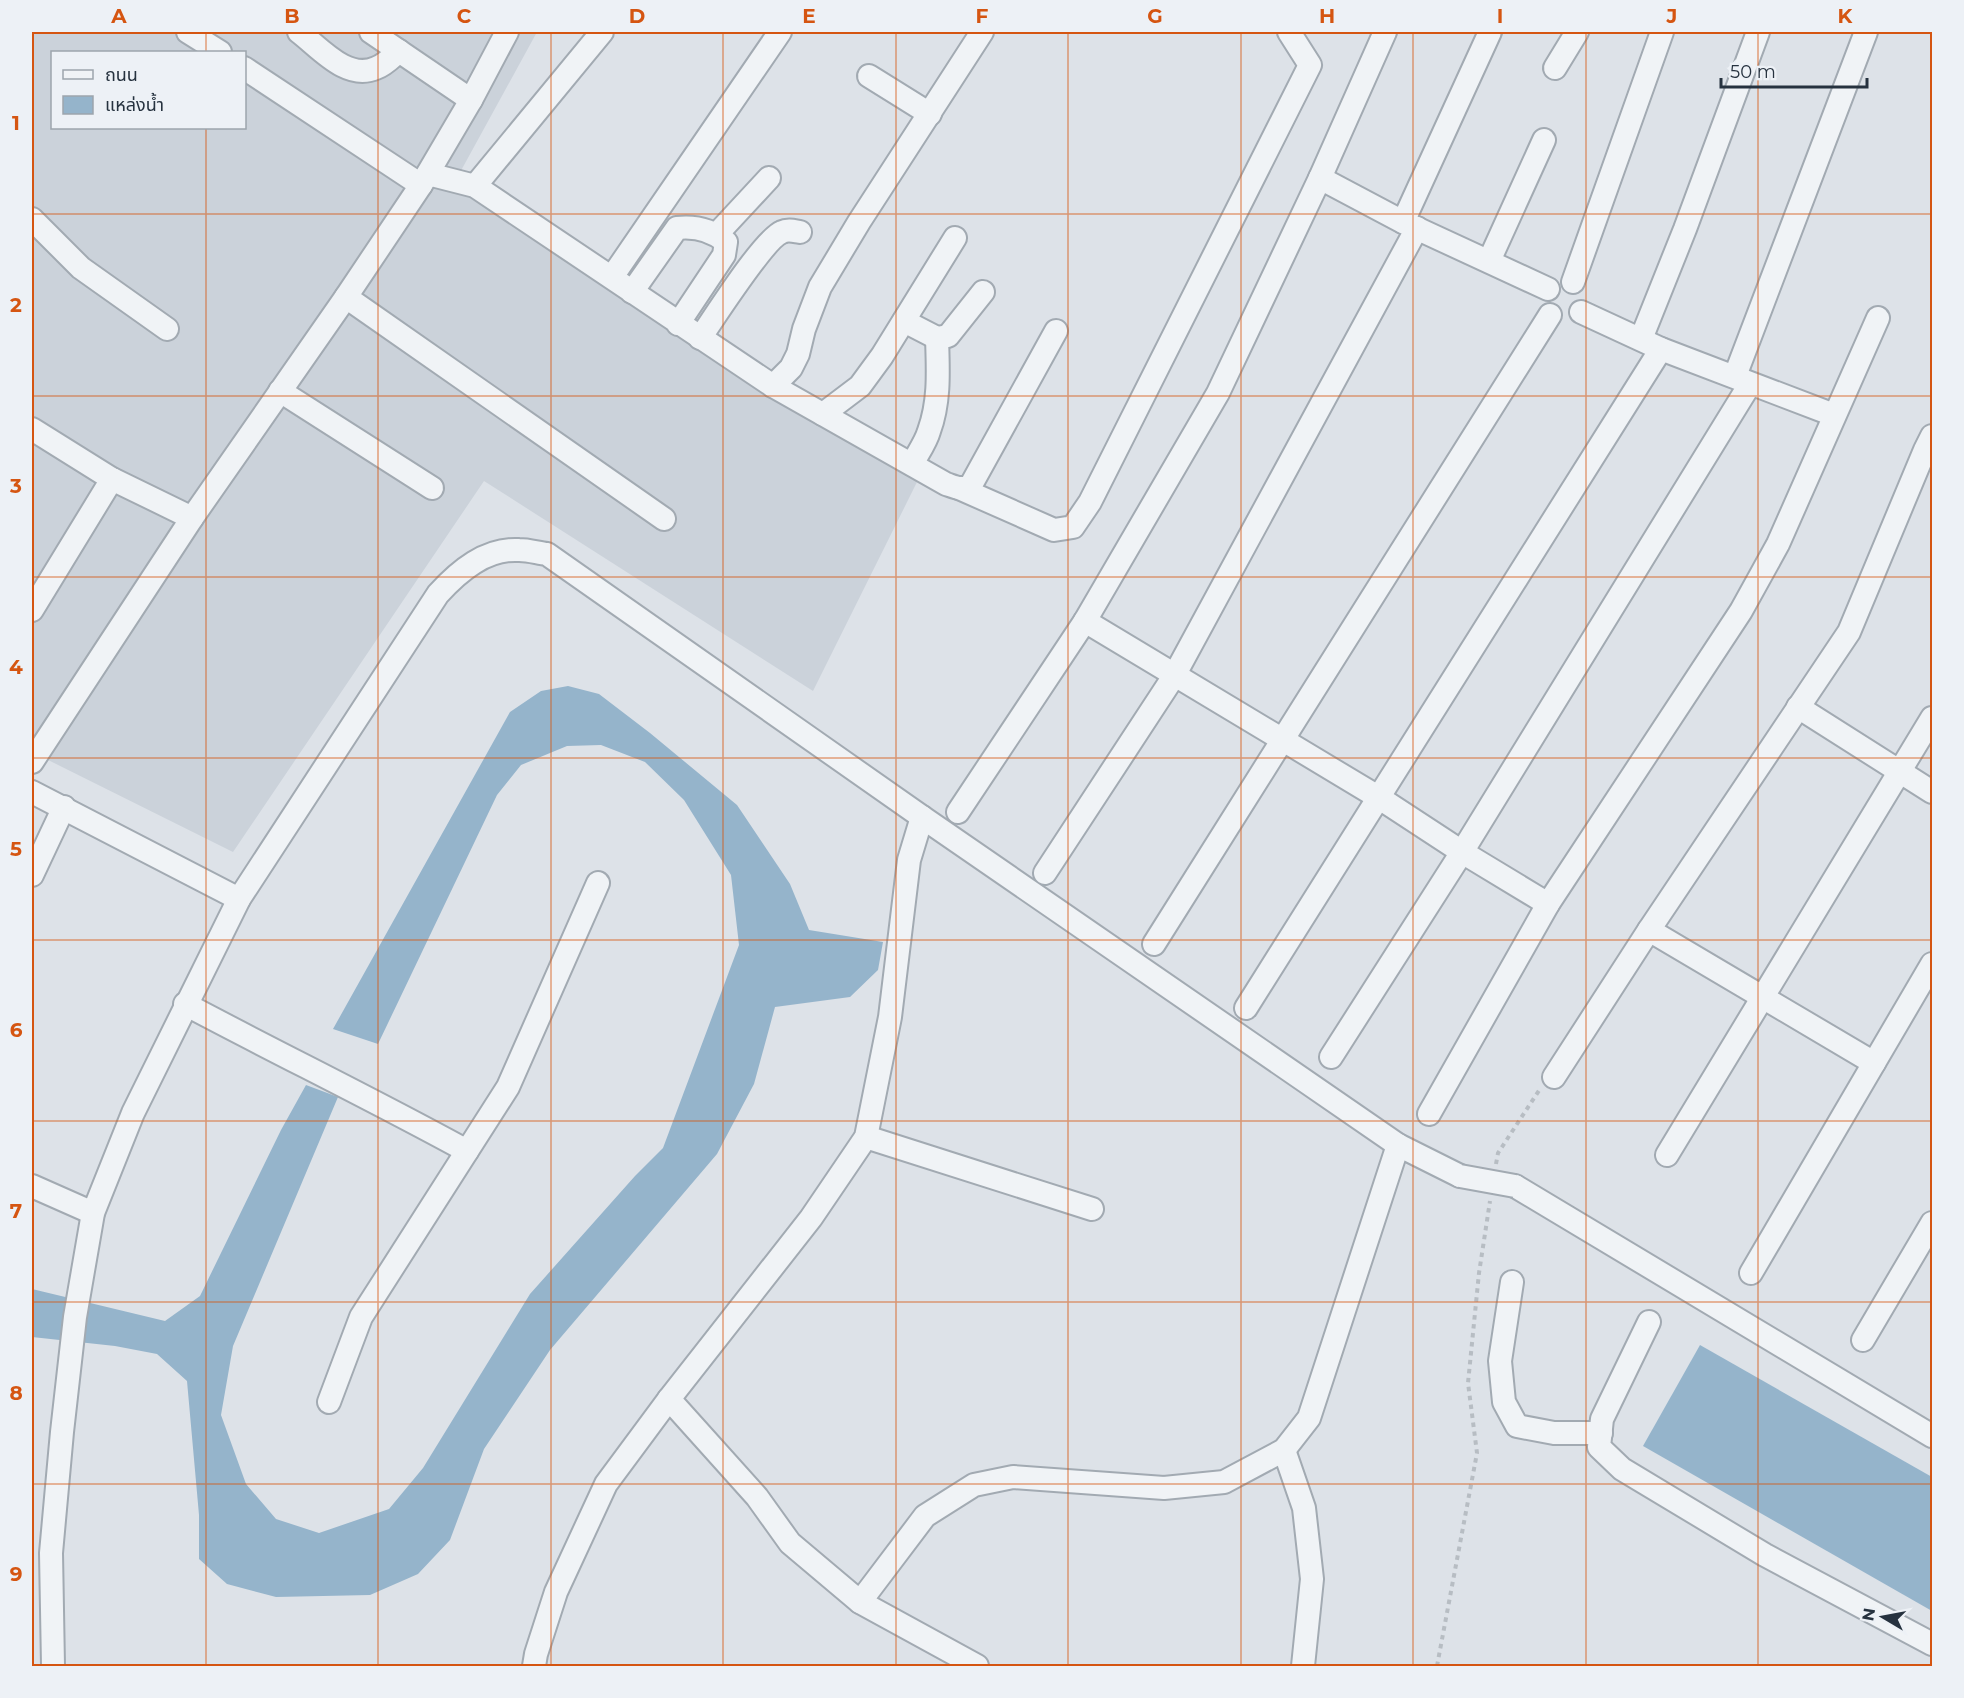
<svg xmlns="http://www.w3.org/2000/svg" width="1964" height="1698" viewBox="0 0 1964 1698" font-family="Montserrat,'Noto Sans Thai',sans-serif">
<style>
.built{fill:#cbd2da;fill-rule:evenodd}
.water{fill:#95b4cb}
.lines{fill:none;stroke-linecap:round;stroke-linejoin:round}
.minor-casing{stroke:#a2aab2;stroke-width:26}
.path{stroke:#b7bdc3;stroke-width:4;stroke-dasharray:4.5 4.5;stroke-linecap:butt}
.minor{stroke:#f0f3f6;stroke-width:22}
.minor-bridge-casing{stroke:#a2aab2;stroke-width:26;stroke-linecap:butt}
.minor-bridge{stroke:#f0f3f6;stroke-width:22}
.grid{fill:none;stroke:#d55511;stroke-width:1.5;stroke-opacity:0.55}
.neatline{fill:none;stroke:#d55511;stroke-width:2}
.grid-label{font-size:20px;text-anchor:middle;font-weight:bold;fill:#d55511}
</style>
<rect width="100%" height="100%" fill="#dde2e8"/>
<!-- built -->
<path class="built" d="M 32,32 L 537,32 L 452,187 L 920,476 L 813,691 L 484,481 L 233,852 L 32,752 ZM 52,52 L 244,52 L 244,128 L 52,128 Z"/>
<!-- water -->
<g class="water">
<path d="M 568,686 L 599,694 L 650,733 L 737,805 L 790,884 L 809,930 L 883,942 L 878,970 L 850,997 L 775,1007 L 754,1084 L 717,1154 L 550,1350 L 484,1449 L 450,1540 L 418,1574 L 370,1595 L 276,1597 L 227,1584 L 199,1559 L 199,1515 L 187,1381 L 157,1354 L 115,1346 L 32,1337 L 32,1289 L 165,1321 L 200,1296 L 281,1130 L 306,1085 L 338,1097 L 233,1346 L 221,1415 L 246,1484 L 276,1519 L 319,1533 L 389,1509 L 423,1468 L 530,1294 L 635,1176 L 663,1148 L 739,945 L 731,875 L 684,800 L 645,762 L 601,745 L 567,746 L 521,765 L 497,795 L 378,1044 L 333,1029 L 510,712 L 541,691 Z"/>
<path d="M 1700,1345 L 1932,1477 L 1932,1611 L 1643,1446 Z"/>
</g>
<g class="lines">
<defs>
<g id="minor">
<path d="M 188,32 L 220,52"/>
<path d="M 299,32 C 320,48 347,81 376,68 C 385,65 392,57 399,51"/>
<path d="M 371,32 L 471,100"/>
<path d="M 244,68 L 421,185"/>
<path d="M 1555,68 L 1577,32"/>
<path d="M 869,76 L 930,114"/>
<path d="M 428,174 L 475,186 L 773,386 L 946,484 C 955,487 962,491 971,485 L 1056,331"/>
<path d="M 1320,178 L 1403,222 L 1548,289"/>
<path d="M 475,186 L 602,32"/>
<path d="M 32,219 L 81,268 L 167,329"/>
<path d="M 1403,222 L 1490,32"/>
<path d="M 717,234 L 769,178"/>
<path d="M 1489,261 L 1544,140"/>
<path d="M 612,277 L 780,32"/>
<path d="M 1573,282 L 1662,32"/>
<path d="M 632,292 L 677,228 C 695,226 712,230 726,242 L 724,255 L 678,324"/>
<path d="M 346,297 L 664,519"/>
<path d="M 1581,312 L 1661,349 L 1834,415"/>
<path d="M 904,321 L 937,338 L 948,336 L 983,292"/>
<path d="M 700,338 C 714,318 764,239 782,232 C 788,229 794,231 800,232"/>
<path d="M 1641,339 L 1685,229 L 1758,32"/>
<path d="M 1735,376 L 1866,32"/>
<path d="M 773,386 L 791,368 L 798,354 L 804,329 L 820,287 L 859,222 L 982,32"/>
<path d="M 280,391 L 432,488"/>
<path d="M 823,414 L 860,386 L 882,356 L 955,238"/>
<path d="M 32,429 L 112,479 L 192,518"/>
<path d="M 912,464 C 918,453 926,442 929,431 C 940,401 938,370 937,338"/>
<path d="M 959,488 L 1054,530 L 1073,527 L 1090,502 L 1310,65 L 1289,32"/>
<path d="M 32,610 L 112,479"/>
<path d="M 1085,621 L 1378,797 L 1462,852 L 1548,904"/>
<path d="M 1798,707 L 1932,792"/>
<path d="M 32,762 L 192,518 L 346,297 L 421,185 L 471,100 L 507,32"/>
<path d="M 32,792 L 239,899"/>
<path d="M 958,812 L 1085,621 L 1218,393 L 1320,178 L 1385,32"/>
<path d="M 1045,873 L 1174,676 L 1417,228"/>
<path d="M 32,875 L 64,807"/>
<path d="M 1649,930 L 1874,1063"/>
<path d="M 1154,944 L 1550,315"/>
<path d="M 185,1004 C 279,1054 374,1100 467,1151"/>
<path d="M 1246,1008 L 1661,349"/>
<path d="M 1331,1057 L 1462,852 L 1750,384"/>
<path d="M 1554,1077 L 1649,930 L 1849,632 L 1925,450 L 1932,436"/>
<path d="M 1429,1114 L 1548,904 L 1741,611 L 1778,544 L 1878,318"/>
<path d="M 866,1137 L 1092,1209"/>
<path d="M 1667,1155 L 1932,718"/>
<path d="M 32,1186 L 93,1213"/>
<path d="M 1515,1186 L 1932,1436"/>
<path d="M 1751,1273 L 1932,964"/>
<path d="M 1512,1282 L 1500,1361 L 1504,1402 L 1517,1426 L 1554,1433 L 1601,1433"/>
<path d="M 1649,1322 L 1602,1419 L 1599,1447 L 1622,1469 L 1765,1555 L 1932,1644"/>
<path d="M 1863,1340 L 1932,1223"/>
<path d="M 669,1399 L 757,1497 L 790,1543 L 860,1602 L 977,1666"/>
<path d="M 329,1402 L 361,1317 L 508,1087 L 598,883"/>
<path d="M 1284,1450 L 1304,1508 L 1312,1579 L 1303,1666"/>
<path d="M 860,1602 L 925,1516 L 974,1485 L 1013,1477 L 1164,1488 L 1224,1482 L 1284,1450 L 1309,1418 L 1398,1145"/>
<path d="M 53,1666 L 51,1553 L 62,1432 L 75,1317 L 93,1213 L 133,1113 L 239,899 L 438,594 C 459,571 486,548 519,550 C 529,550 538,553 547,554 L 922,817 L 1398,1145 L 1460,1176"/>
<path d="M 534,1666 L 536,1654 L 556,1592 L 606,1484 L 669,1399 L 811,1218 L 866,1137 L 890,1017 L 909,860 L 922,817"/>
</g>
</defs>
<!-- minor casing -->
<use href="#minor" class="minor-casing"/>
<!-- path -->
<g class="path">
<path d="M 1496,1164 L 1498,1153 L 1540,1089"/>
<path d="M 1437,1666 L 1477,1453 L 1468,1383 L 1479,1273 L 1490,1201"/>
</g>
<!-- minor -->
<use href="#minor" class="minor"/>
<defs>
<path id="minor-bridge" d="M 1460,1176 L 1515,1186"/>
</defs>
<!-- minor-bridge casing -->
<use href="#minor-bridge" class="minor-bridge-casing"/>
<!-- minor-bridge -->
<use href="#minor-bridge" class="minor-bridge"/>
</g>
<!-- grid -->
<path class="grid" d="M 206,32 L 206,52M 378,32 L 378,1666M 551,32 L 551,1666M 723,32 L 723,1666M 896,32 L 896,1666M 1068,32 L 1068,1666M 1241,32 L 1241,1666M 1413,32 L 1413,1666M 1586,32 L 1586,1666M 1758,32 L 1758,1666M 206,128 L 206,1666M 32,214 L 1932,214M 32,396 L 1932,396M 32,577 L 1932,577M 32,758 L 1932,758M 32,940 L 1932,940M 32,1121 L 1932,1121M 32,1302 L 1932,1302M 32,1484 L 1932,1484"/>
<!-- border -->
<rect width="1964" height="1698" fill="none" stroke="#edf1f6" stroke-width="66"/>
<!-- legend -->
<rect x="51" y="51" width="195" height="78" fill="#edf1f6" stroke="#9da5ad" stroke-width="1.5"/>
<rect x="63" y="70" width="30" height="9" fill="#f0f3f6" stroke="#9da5ad" stroke-width="1.5"/>
<text x="105" y="81" font-size="18" fill="#26323f">ถนน</text>
<rect x="63" y="96" width="30" height="18" fill="#95b4cb" stroke="#9da5ad" stroke-width="1.5"/>
<text x="105" y="111" font-size="18" fill="#26323f">แหล่งน้ำ</text>
<!-- north arrow -->
<g transform="translate(1883 1617) rotate(280)" stroke="#edf1f6" stroke-width="4.5" paint-order="stroke">
<path d="M0-4.5L10 22L0 15L-10 22Z" fill="#26323f"/>
<text y="-9" font-size="16" font-weight="bold" text-anchor="middle" fill="#26323f">N</text>
</g>
<!-- scale -->
<path d="M1721 78v9h146v-9" fill="none" stroke="#26323f" stroke-width="3"/>
<text x="1730" y="78" font-size="18" fill="#26323f" stroke="#edf1f6" stroke-width="4.5" paint-order="stroke">50 m</text>
<rect x="33" y="33" width="1898" height="1632" class="neatline"/>
<g class="grid-label">
<text x="119" y="23">A</text>
<text x="292" y="23">B</text>
<text x="464" y="23">C</text>
<text x="637" y="23">D</text>
<text x="809" y="23">E</text>
<text x="982" y="23">F</text>
<text x="1155" y="23">G</text>
<text x="1327" y="23">H</text>
<text x="1500" y="23">I</text>
<text x="1672" y="23">J</text>
<text x="1845" y="23">K</text>
<text x="16" y="130">1</text>
<text x="16" y="312">2</text>
<text x="16" y="493">3</text>
<text x="16" y="674">4</text>
<text x="16" y="856">5</text>
<text x="16" y="1037">6</text>
<text x="16" y="1218">7</text>
<text x="16" y="1400">8</text>
<text x="16" y="1581">9</text>
</g>
</svg>
